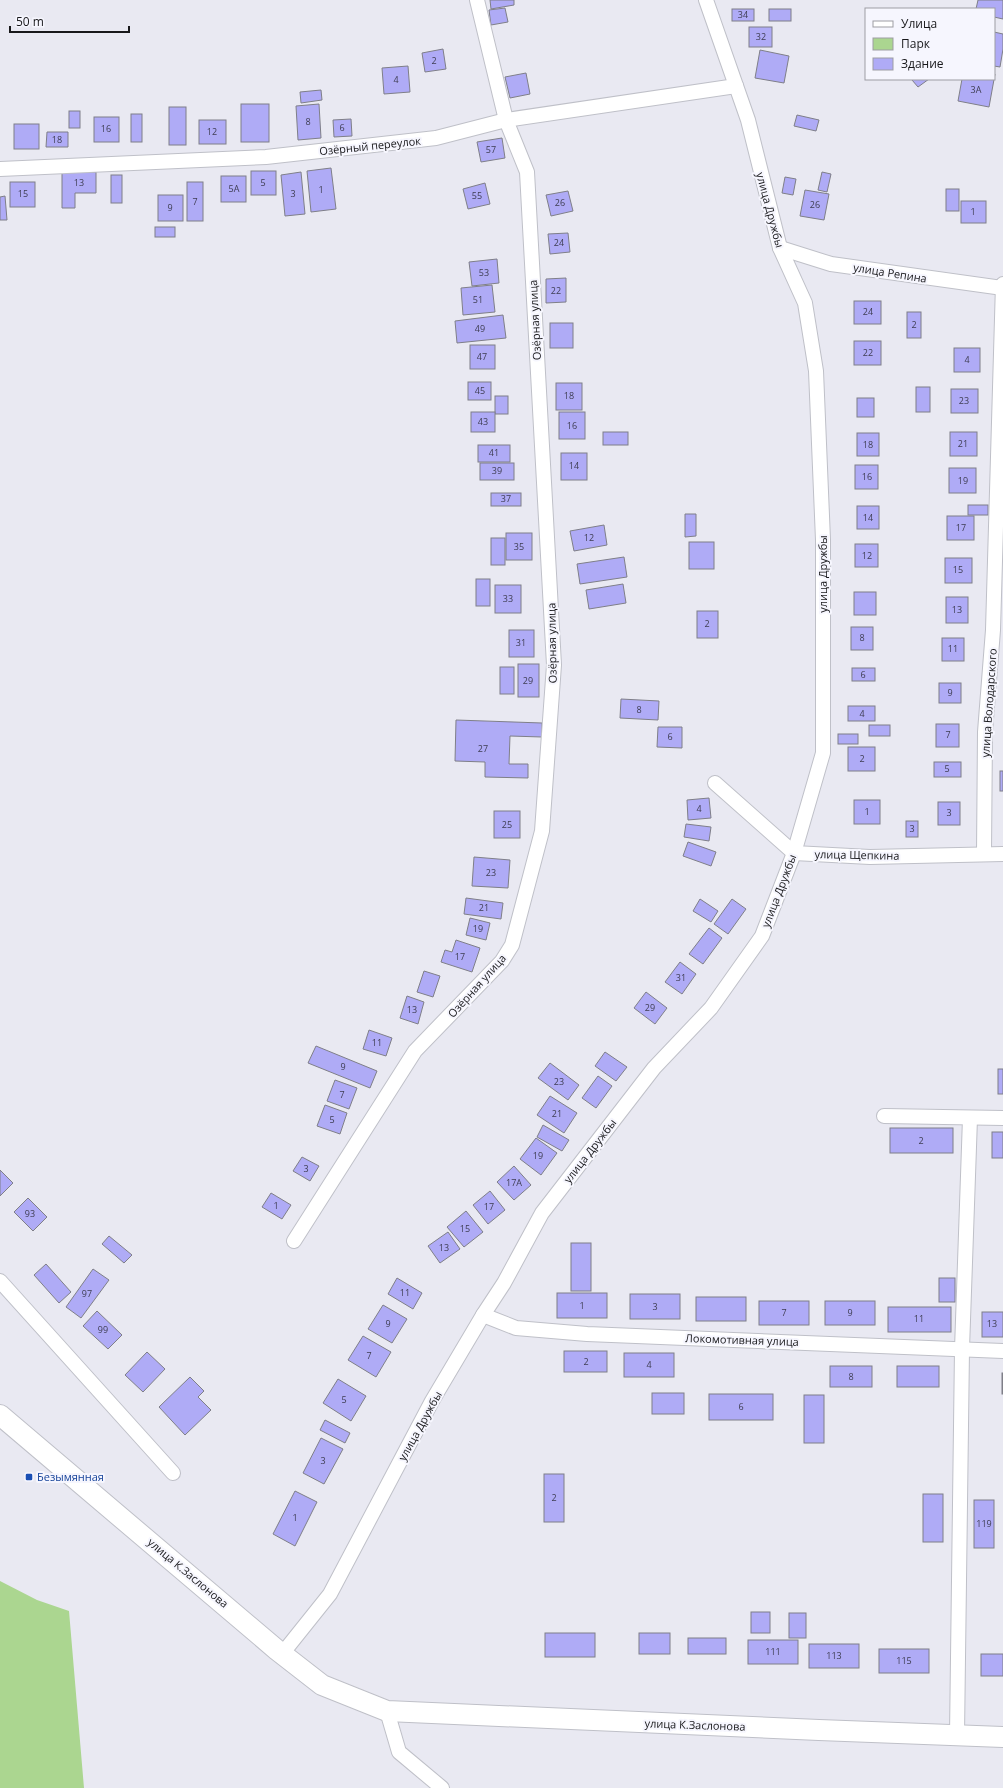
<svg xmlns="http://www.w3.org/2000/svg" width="1003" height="1788" viewBox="0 0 1003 1788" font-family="'Open Sans',sans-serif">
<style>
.green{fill:#abd690}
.building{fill:#afabf6;stroke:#7f7f88}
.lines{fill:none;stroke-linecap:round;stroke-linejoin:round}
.street-casing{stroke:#bfc0c8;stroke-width:16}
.secondary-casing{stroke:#bfc0c8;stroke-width:22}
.street{stroke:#fff;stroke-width:14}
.secondary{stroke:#fff;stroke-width:20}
.transit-dot{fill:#1a4fb4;stroke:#f6f6fe;stroke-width:1.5}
.labels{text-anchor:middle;stroke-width:4;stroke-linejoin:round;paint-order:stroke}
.number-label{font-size:9px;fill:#3e3d52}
.street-label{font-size:11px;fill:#18181b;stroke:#f6f6fe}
.transit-label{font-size:11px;fill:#164399;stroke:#f6f6fe;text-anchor:start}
</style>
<rect width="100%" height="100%" fill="#e9e9f2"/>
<!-- green -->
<path class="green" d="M 0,1581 L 37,1600 L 69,1611 L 84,1788 L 0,1788 Z"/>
<!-- building -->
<g class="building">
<path d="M 490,0 L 514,0 L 514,5 L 491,9 Z"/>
<path d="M 978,0 L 1003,0 L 1003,19 L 994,17 L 994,9 L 976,9 Z"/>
<path d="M 505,8 L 508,22 L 491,25 L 489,10 Z"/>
<rect x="732" y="9" width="22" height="12"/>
<rect x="769" y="9" width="22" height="12"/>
<rect x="749" y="27" width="23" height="20"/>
<path d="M 994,32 L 1003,34 L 1003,49 L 1000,67 L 994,66 Z"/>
<path d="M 443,49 L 446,69 L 425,72 L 422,53 Z"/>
<path d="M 760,50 L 789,56 L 784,83 L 755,78 Z"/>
<path d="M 408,66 L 410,92 L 384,94 L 382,68 Z"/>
<path d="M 526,73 L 530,94 L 510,98 L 505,77 Z"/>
<path d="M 994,74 L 995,74 L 989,107 L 958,101 L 962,79 L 994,79 Z"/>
<path d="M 913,79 L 929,79 L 918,87 L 912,80 Z"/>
<path d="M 321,90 L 322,100 L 301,103 L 300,92 Z"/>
<rect x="241" y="104" width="28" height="38"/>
<path d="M 319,104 L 321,138 L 298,140 L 296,106 Z"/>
<rect x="169" y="107" width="17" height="38"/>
<rect x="69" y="111" width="11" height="17"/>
<rect x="131" y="114" width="11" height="28"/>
<path d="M 797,115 L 819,120 L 816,131 L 794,126 Z"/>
<rect x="94" y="117" width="25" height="25"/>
<path d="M 351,119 L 352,136 L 334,137 L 333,120 Z"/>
<rect x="199" y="120" width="27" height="24"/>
<rect x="14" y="124" width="25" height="25"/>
<path d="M 47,132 L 68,132 L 68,147 L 46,147 Z"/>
<path d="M 502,138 L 505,158 L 481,162 L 477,142 Z"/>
<path d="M 331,168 L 336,209 L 311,212 L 307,171 Z"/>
<rect x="251" y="171" width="25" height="24"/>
<path d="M 62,172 L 96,172 L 96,193 L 75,193 L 75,208 L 62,208 Z"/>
<path d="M 301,172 L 305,214 L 285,216 L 281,175 Z"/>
<path d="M 822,172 L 831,174 L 827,192 L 818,190 Z"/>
<rect x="111" y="175" width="11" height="28"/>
<rect x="221" y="176" width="25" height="26"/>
<path d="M 785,177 L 796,179 L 793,195 L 782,193 Z"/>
<rect x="10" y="182" width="25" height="25"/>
<rect x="187" y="182" width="16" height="39"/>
<path d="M 485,183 L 490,204 L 468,209 L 463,189 Z"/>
<rect x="946" y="189" width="13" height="22"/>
<path d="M 805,190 L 829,194 L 824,220 L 800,216 Z"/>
<path d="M 568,191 L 573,211 L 551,216 L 546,195 Z"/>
<rect x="158" y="195" width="25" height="26"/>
<path d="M 5,196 L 7,220 L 0,220 L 0,197 Z"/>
<rect x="961" y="201" width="25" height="22"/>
<rect x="155" y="227" width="20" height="10"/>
<path d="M 568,233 L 570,252 L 550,254 L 548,234 Z"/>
<path d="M 497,259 L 499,283 L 472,286 L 469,262 Z"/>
<path d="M 566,278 L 566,302 L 546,303 L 546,279 Z"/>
<path d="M 492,285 L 495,312 L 463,315 L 461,288 Z"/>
<rect x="854" y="301" width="27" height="23"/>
<rect x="907" y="312" width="14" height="26"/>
<path d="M 503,315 L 506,338 L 457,343 L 455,321 Z"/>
<rect x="550" y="323" width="23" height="25"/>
<rect x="854" y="341" width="27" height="24"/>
<rect x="470" y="345" width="25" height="24"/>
<rect x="954" y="348" width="26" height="24"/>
<rect x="468" y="382" width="23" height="18"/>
<rect x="556" y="383" width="26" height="27"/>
<rect x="916" y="387" width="14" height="25"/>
<rect x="951" y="389" width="27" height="24"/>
<rect x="495" y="396" width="13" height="18"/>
<rect x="857" y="398" width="17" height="19"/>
<rect x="471" y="412" width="24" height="20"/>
<rect x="559" y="412" width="26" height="27"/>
<rect x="603" y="432" width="25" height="13"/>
<rect x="950" y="432" width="27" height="24"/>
<rect x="857" y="433" width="22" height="23"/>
<rect x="478" y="445" width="32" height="17"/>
<rect x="561" y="453" width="26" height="27"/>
<rect x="480" y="463" width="34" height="17"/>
<rect x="855" y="465" width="23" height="24"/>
<rect x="949" y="468" width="27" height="25"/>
<rect x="491" y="493" width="30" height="13"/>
<rect x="968" y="505" width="20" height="10"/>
<rect x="857" y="506" width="22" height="23"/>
<path d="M 685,514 L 696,514 L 696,536 L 685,537 Z"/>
<rect x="947" y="516" width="27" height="24"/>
<path d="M 604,525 L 607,545 L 574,551 L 570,531 Z"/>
<rect x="506" y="533" width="26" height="27"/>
<rect x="491" y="538" width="14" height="27"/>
<rect x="689" y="542" width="25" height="27"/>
<rect x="855" y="544" width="23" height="23"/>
<path d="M 624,557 L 627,577 L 580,584 L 577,564 Z"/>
<rect x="945" y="558" width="27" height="25"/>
<rect x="476" y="579" width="14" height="27"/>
<path d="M 623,584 L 626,603 L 589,609 L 586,590 Z"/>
<rect x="495" y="585" width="26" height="28"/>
<rect x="854" y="592" width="22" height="23"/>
<rect x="946" y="597" width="22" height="26"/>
<rect x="697" y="611" width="21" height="27"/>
<rect x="851" y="627" width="22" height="23"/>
<rect x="509" y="630" width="25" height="27"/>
<rect x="942" y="638" width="22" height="23"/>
<rect x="518" y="664" width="21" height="33"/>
<rect x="500" y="667" width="14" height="27"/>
<rect x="852" y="668" width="23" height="13"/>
<rect x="939" y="683" width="22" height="20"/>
<path d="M 621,699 L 659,701 L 658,720 L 620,718 Z"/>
<rect x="848" y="706" width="27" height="15"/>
<path d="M 456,720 L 542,723 L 542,737 L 510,736 L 509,764 L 528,764 L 528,778 L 485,777 L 485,762 L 455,761 Z"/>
<rect x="936" y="724" width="23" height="23"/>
<rect x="869" y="725" width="21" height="11"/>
<path d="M 658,727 L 682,727 L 682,748 L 657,747 Z"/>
<rect x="838" y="734" width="20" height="10"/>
<rect x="848" y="747" width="27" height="24"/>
<rect x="934" y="762" width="27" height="15"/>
<rect x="1000" y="771" width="3" height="20"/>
<path d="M 709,798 L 711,818 L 688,820 L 687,800 Z"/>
<rect x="854" y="800" width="26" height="24"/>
<rect x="938" y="802" width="22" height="23"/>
<rect x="494" y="811" width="26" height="27"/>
<rect x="906" y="821" width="12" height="16"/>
<path d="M 686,824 L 711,827 L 709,841 L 684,837 Z"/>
<path d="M 688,842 L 716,852 L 711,866 L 683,856 Z"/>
<path d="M 474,857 L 510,860 L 508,888 L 472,886 Z"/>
<path d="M 466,898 L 503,903 L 501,919 L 464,914 Z"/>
<path d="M 700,899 L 718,911 L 711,922 L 693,911 Z"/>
<path d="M 732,899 L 746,909 L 728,934 L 714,924 Z"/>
<path d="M 470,918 L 490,923 L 486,940 L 466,935 Z"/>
<path d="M 709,928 L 722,938 L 703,964 L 689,954 Z"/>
<path d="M 456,940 L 480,948 L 472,972 L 441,962 L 445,950 L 452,952 Z"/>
<path d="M 680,962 L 696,974 L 682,994 L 665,982 Z"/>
<path d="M 424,971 L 440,976 L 433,997 L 417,992 Z"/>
<path d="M 646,992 L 667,1008 L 655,1024 L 634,1008 Z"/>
<path d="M 407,996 L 424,1002 L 418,1024 L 400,1018 Z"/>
<path d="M 369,1030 L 392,1038 L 386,1056 L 363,1049 Z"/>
<path d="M 316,1046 L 377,1071 L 370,1088 L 308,1063 Z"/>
<path d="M 605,1052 L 627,1067 L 616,1081 L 595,1066 Z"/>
<path d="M 550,1063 L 579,1085 L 568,1100 L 538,1078 Z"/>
<rect x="998" y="1069" width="5" height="25"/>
<path d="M 598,1076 L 612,1086 L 596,1108 L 582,1098 Z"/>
<path d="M 335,1080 L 357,1088 L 349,1109 L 327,1101 Z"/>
<path d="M 550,1096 L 577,1113 L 564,1133 L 537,1115 Z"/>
<path d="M 325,1105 L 347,1113 L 340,1134 L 317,1126 Z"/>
<path d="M 543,1125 L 569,1140 L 562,1151 L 537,1137 Z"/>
<rect x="890" y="1128" width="63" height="25"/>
<rect x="992" y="1132" width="11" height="26"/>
<path d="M 536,1138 L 557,1153 L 541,1175 L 520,1159 Z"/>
<path d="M 302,1157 L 319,1166 L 310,1181 L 293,1171 Z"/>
<path d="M 514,1166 L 531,1185 L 514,1200 L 497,1182 Z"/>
<path d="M 0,1170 L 13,1183 L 0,1196 Z"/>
<path d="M 490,1191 L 505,1210 L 488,1224 L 473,1205 Z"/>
<path d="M 271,1193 L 291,1205 L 282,1219 L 262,1207 Z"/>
<path d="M 28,1198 L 47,1217 L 33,1231 L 14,1212 Z"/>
<path d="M 466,1211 L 483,1232 L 464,1247 L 447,1227 Z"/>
<path d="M 448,1232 L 460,1249 L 440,1263 L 428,1246 Z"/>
<path d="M 109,1236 L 132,1255 L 124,1263 L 102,1244 Z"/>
<rect x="571" y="1243" width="20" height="48"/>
<path d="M 46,1264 L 71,1292 L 59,1303 L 34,1275 Z"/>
<path d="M 93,1269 L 109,1280 L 81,1318 L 66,1307 Z"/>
<path d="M 397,1278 L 422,1293 L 413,1309 L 388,1294 Z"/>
<rect x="939" y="1278" width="16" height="24"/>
<rect x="557" y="1293" width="50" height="25"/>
<rect x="630" y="1294" width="50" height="25"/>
<rect x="696" y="1297" width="50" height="24"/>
<rect x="759" y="1301" width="50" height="24"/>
<rect x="825" y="1301" width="50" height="24"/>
<path d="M 383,1305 L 407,1319 L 392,1343 L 368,1329 Z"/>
<rect x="888" y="1307" width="63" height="25"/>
<path d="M 97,1311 L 122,1335 L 108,1349 L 83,1326 Z"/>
<rect x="982" y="1312" width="21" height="25"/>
<path d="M 363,1336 L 391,1352 L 376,1377 L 348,1360 Z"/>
<rect x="564" y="1351" width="43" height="21"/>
<path d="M 147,1352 L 165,1369 L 143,1392 L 125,1375 Z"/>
<rect x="624" y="1353" width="50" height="24"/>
<rect x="830" y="1366" width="42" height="21"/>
<rect x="897" y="1366" width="42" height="21"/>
<rect x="1002" y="1373" width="1" height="21"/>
<path d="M 190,1377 L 204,1391 L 198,1397 L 211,1410 L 185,1435 L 159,1407 Z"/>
<path d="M 338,1379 L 366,1396 L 351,1421 L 323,1403 Z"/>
<rect x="652" y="1393" width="32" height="21"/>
<rect x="709" y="1394" width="64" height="26"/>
<rect x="804" y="1395" width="20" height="48"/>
<path d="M 325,1420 L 350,1433 L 345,1443 L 320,1430 Z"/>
<path d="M 321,1438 L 343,1449 L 324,1484 L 303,1473 Z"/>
<rect x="544" y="1474" width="20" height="48"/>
<path d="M 295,1491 L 317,1502 L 295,1546 L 273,1534 Z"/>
<rect x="923" y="1494" width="20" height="48"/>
<rect x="974" y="1500" width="20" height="48"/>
<rect x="751" y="1612" width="19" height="21"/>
<rect x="789" y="1613" width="17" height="25"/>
<rect x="545" y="1633" width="50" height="24"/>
<rect x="639" y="1633" width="31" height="21"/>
<rect x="688" y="1638" width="38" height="16"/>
<rect x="748" y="1640" width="50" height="24"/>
<rect x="809" y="1644" width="50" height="24"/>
<rect x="879" y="1649" width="50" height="24"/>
<rect x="981" y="1654" width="22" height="22"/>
</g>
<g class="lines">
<defs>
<g id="street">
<path d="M 0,169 L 266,157 L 436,138 L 506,120 L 736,86"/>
<path d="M 780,248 L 831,264 L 1003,288"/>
<path d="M 715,783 L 794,853 L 870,857 L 1003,854"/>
<path d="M 984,853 L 985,732 L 993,630 L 1003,284"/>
<path d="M 884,1116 L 1003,1118"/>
<path d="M 294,1241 L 415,1051 L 502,961 L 512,945 L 542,831 L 554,665 L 527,172 L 506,120 L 477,0"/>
<path d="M 0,1281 L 173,1473"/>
<path d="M 483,1315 L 516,1328 L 587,1334 L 1003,1351"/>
<path d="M 282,1654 L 330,1594 L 432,1401 L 483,1315 L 504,1283 L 542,1213 L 654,1068 L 711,1008 L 762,936 L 794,853 L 823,753 L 823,540 L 816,371 L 805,303 L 780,248 L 748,120 L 706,0"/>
<path d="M 387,1711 L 399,1752 L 442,1788"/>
<path d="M 957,1735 L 962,1349 L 970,1118"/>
</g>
<path id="secondary" d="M 0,1415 L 277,1650 L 322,1685 L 387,1711 L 819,1730 L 1003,1737"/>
</defs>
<!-- street casing -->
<use href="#street" class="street-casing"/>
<!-- secondary casing -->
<use href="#secondary" class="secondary-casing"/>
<!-- street -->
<use href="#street" class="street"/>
<!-- secondary -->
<use href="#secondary" class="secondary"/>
</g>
<!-- markers -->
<rect class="transit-dot" x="25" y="1473" width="8" height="8" rx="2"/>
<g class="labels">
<!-- number labels -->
<g class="number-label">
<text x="743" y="18">34</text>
<text x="761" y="40">32</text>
<text x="434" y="64">2</text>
<text x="396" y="83">4</text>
<text x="976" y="93">3А</text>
<text x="308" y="125">8</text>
<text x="342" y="131">6</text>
<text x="106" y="132">16</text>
<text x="212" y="135">12</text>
<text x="57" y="143">18</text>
<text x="491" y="153">57</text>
<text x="79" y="186">13</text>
<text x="263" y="186">5</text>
<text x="234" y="192">5А</text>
<text x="321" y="193">1</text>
<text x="23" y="197">15</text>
<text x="293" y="197">3</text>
<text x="477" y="199">55</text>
<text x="195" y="205">7</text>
<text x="560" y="206">26</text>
<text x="815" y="208">26</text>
<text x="170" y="211">9</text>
<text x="973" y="215">1</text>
<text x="559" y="246">24</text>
<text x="484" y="276">53</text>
<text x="556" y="294">22</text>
<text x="478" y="303">51</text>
<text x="868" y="315">24</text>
<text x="914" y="328">2</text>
<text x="480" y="332">49</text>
<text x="868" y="356">22</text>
<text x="482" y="360">47</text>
<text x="967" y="363">4</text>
<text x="480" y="394">45</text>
<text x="569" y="399">18</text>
<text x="964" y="404">23</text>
<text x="483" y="425">43</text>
<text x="572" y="429">16</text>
<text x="963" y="447">21</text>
<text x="868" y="448">18</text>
<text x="494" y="456">41</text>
<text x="574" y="469">14</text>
<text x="497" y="474">39</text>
<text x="867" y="480">16</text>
<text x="963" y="484">19</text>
<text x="506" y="502">37</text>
<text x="868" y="521">14</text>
<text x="961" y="531">17</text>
<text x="589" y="541">12</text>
<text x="519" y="550">35</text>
<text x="867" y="559">12</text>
<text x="958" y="573">15</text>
<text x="508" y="602">33</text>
<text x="957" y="613">13</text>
<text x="707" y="627">2</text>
<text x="862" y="641">8</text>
<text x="521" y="646">31</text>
<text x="953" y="652">11</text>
<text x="863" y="678">6</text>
<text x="528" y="684">29</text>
<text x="950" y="696">9</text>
<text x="639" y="713">8</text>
<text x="862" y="717">4</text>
<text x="948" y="738">7</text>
<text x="670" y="740">6</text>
<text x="483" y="752">27</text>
<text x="862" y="762">2</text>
<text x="947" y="772">5</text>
<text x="699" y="812">4</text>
<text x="867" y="815">1</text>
<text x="949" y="816">3</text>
<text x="507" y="828">25</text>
<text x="912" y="832">3</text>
<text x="491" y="876">23</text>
<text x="484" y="911">21</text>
<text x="478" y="932">19</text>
<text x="460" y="960">17</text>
<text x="681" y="981">31</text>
<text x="650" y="1011">29</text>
<text x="412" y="1013">13</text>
<text x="377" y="1046">11</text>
<text x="343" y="1070">9</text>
<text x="559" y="1085">23</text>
<text x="342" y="1098">7</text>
<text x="557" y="1117">21</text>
<text x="332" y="1123">5</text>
<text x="921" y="1144">2</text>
<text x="538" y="1159">19</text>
<text x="306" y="1172">3</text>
<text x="514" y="1186">17А</text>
<text x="276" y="1209">1</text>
<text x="489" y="1210">17</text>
<text x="30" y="1217">93</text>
<text x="465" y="1232">15</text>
<text x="444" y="1251">13</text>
<text x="405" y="1296">11</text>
<text x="87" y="1297">97</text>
<text x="582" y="1309">1</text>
<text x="655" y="1310">3</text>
<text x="784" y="1316">7</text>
<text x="850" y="1316">9</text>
<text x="919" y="1322">11</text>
<text x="388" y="1327">9</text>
<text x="992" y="1327">13</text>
<text x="103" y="1333">99</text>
<text x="369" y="1359">7</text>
<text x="586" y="1365">2</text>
<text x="649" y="1368">4</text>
<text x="851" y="1380">8</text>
<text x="344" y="1403">5</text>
<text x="741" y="1410">6</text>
<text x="323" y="1464">3</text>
<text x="554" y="1501">2</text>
<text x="295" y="1521">1</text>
<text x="984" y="1527">119</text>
<text x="773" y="1655">111</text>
<text x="834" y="1659">113</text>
<text x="904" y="1664">115</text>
</g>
<!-- street labels -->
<g class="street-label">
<text transform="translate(370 146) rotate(-6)" y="4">Озёрный переулок</text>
<text transform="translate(770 210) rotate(75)" y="4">улица Дружбы</text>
<text transform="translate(890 273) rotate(9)" y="4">улица Репина</text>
<text transform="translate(535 320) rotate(-93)" y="4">Озёрная улица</text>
<text transform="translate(823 574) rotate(-90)" y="4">улица Дружбы</text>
<text transform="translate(552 643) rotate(-91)" y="4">Озёрная улица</text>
<text transform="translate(989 703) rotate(-86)" y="4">улица Володарского</text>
<text transform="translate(857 855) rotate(1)" y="4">улица Щепкина</text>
<text transform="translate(779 891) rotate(-69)" y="4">улица Дружбы</text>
<text transform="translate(477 986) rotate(-48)" y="4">Озёрная улица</text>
<text transform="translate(590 1151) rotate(-52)" y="4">улица Дружбы</text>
<text transform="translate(742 1340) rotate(2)" y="4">Локомотивная улица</text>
<text transform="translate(420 1426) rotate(-61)" y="4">улица Дружбы</text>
<text transform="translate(188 1573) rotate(40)" y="4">улица К.Заслонова</text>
<text transform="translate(695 1725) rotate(2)" y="4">улица К.Заслонова</text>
</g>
<!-- transit labels -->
<g class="transit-label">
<text x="37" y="1481">Безымянная</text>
</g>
</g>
<!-- legend -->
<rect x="865" y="8" width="130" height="72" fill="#f6f6fe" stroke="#9d9da3"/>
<rect x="873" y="21" width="20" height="6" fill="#ffffff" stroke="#9d9da3"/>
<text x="901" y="28" font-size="12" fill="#18181b">Улица</text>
<rect x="873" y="38" width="20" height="12" fill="#abd690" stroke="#9d9da3"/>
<text x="901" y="48" font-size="12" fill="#18181b">Парк</text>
<rect x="873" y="58" width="20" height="12" fill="#afabf6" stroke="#9d9da3"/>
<text x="901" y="68" font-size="12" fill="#18181b">Здание</text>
<!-- scale -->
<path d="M10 26v6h119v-6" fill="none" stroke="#18181b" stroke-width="2"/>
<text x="16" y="26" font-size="12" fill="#18181b" stroke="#f6f6fe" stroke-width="3" paint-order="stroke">50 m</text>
</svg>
